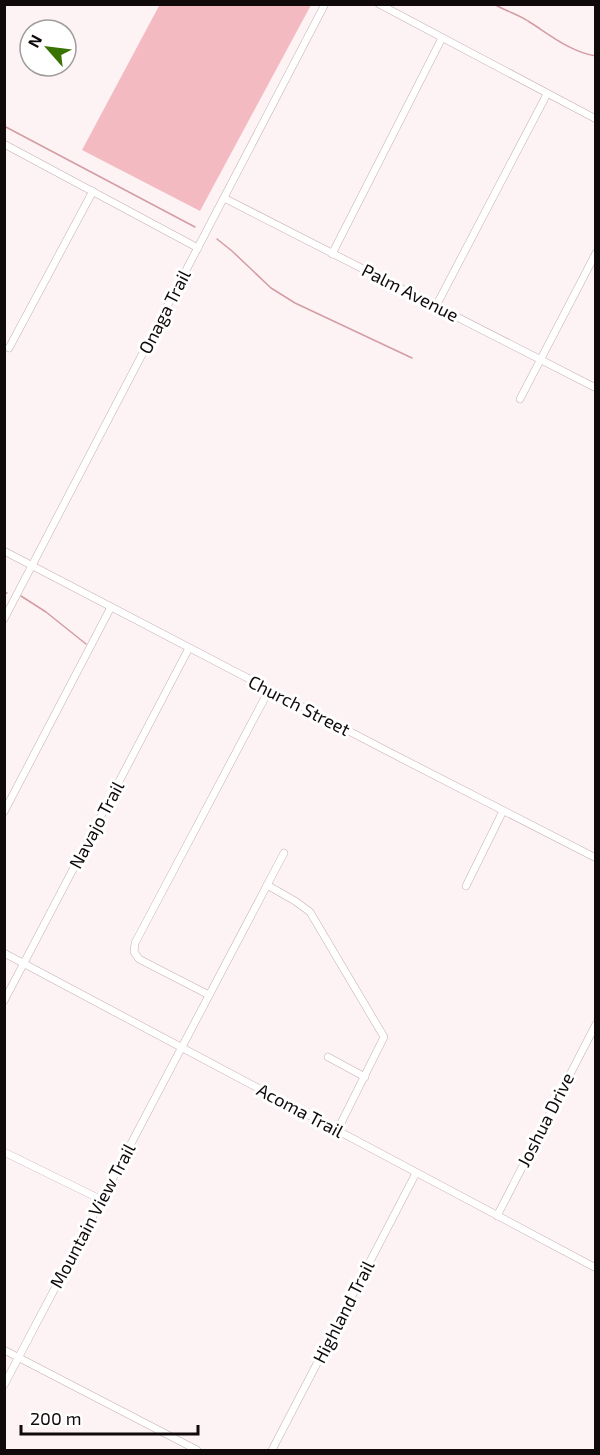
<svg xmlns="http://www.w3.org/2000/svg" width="600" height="1455" viewBox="0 0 600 1455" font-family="'Exo 2',sans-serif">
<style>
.green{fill:#f3bbc1}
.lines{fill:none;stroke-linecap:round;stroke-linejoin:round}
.stream{stroke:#d49ca3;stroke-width:1.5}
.minor-casing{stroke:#c5afb1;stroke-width:8}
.minor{stroke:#fff;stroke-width:7}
.labels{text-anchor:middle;stroke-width:6;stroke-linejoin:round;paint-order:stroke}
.street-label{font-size:18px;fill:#110a0b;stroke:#fff}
</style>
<rect width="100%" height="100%" fill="#fdf3f4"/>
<!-- green -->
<path class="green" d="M 160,4 L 311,5 L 200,211 L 82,150 Z"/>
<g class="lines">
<!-- stream -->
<g class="stream">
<path d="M 494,4 C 505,11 518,14 528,21 C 549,34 570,52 596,56"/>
<path d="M 4,126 L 195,227"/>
<path d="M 217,239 L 232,251 L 271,288 L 295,303 L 412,358"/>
<path d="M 4,593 L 7,593"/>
<path d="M 21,596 L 46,612 L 86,644"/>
</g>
<defs>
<g id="minor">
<path d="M 379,4 L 596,119"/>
<path d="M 4,144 L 198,248"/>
<path d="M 224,198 L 596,388"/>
<path d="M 332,254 L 442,38"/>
<path d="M 436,306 L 547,94"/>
<path d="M 9,348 L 93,191"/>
<path d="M 520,399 L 596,253"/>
<path d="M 4,551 L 391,753 L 596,858"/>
<path d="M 4,619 L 325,4"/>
<path d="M 4,812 L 111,607"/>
<path d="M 267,885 L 295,901 L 310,912 L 384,1037 L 337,1131"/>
<path d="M 466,886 L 503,811"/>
<path d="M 4,953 L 596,1268"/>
<path d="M 209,995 L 139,959 L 134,952 L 135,943 L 269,690"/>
<path d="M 4,1001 L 189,648"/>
<path d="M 328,1057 L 365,1077"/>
<path d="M 4,1152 L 102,1200"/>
<path d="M 497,1216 L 596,1024"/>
<path d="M 4,1350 L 197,1450"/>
<path d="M 4,1385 L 284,853"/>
<path d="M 272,1450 L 416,1173"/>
</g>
</defs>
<!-- minor casing -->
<use href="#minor" class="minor-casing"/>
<!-- minor -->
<use href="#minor" class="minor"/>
</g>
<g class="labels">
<!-- street labels -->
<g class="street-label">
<text transform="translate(410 293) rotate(27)" y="6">Palm Avenue</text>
<text transform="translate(165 312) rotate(-63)" y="6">Onaga Trail</text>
<text transform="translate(299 706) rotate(27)" y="6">Church Street</text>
<text transform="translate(97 825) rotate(-62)" y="6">Navajo Trail</text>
<text transform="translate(300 1111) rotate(28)" y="6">Acoma Trail</text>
<text transform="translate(546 1120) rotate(-63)" y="6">Joshua Drive</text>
<text transform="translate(93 1216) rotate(-62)" y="6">Mountain View Trail</text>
<text transform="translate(344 1312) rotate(-63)" y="6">Highland Trail</text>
</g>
</g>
<!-- border -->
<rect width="600" height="1455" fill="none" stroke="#110a0b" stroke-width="12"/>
<!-- north arrow -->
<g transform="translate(48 48) rotate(298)"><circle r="28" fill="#ffffff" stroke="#a09d9d" stroke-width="1.5"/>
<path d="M0-4.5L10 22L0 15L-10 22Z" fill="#397302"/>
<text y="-9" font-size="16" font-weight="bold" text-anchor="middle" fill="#110a0b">N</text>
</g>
<!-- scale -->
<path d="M21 1425v9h177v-9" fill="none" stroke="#110a0b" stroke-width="3"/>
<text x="30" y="1425" font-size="18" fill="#110a0b" stroke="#ffffff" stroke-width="4.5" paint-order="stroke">200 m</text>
</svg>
